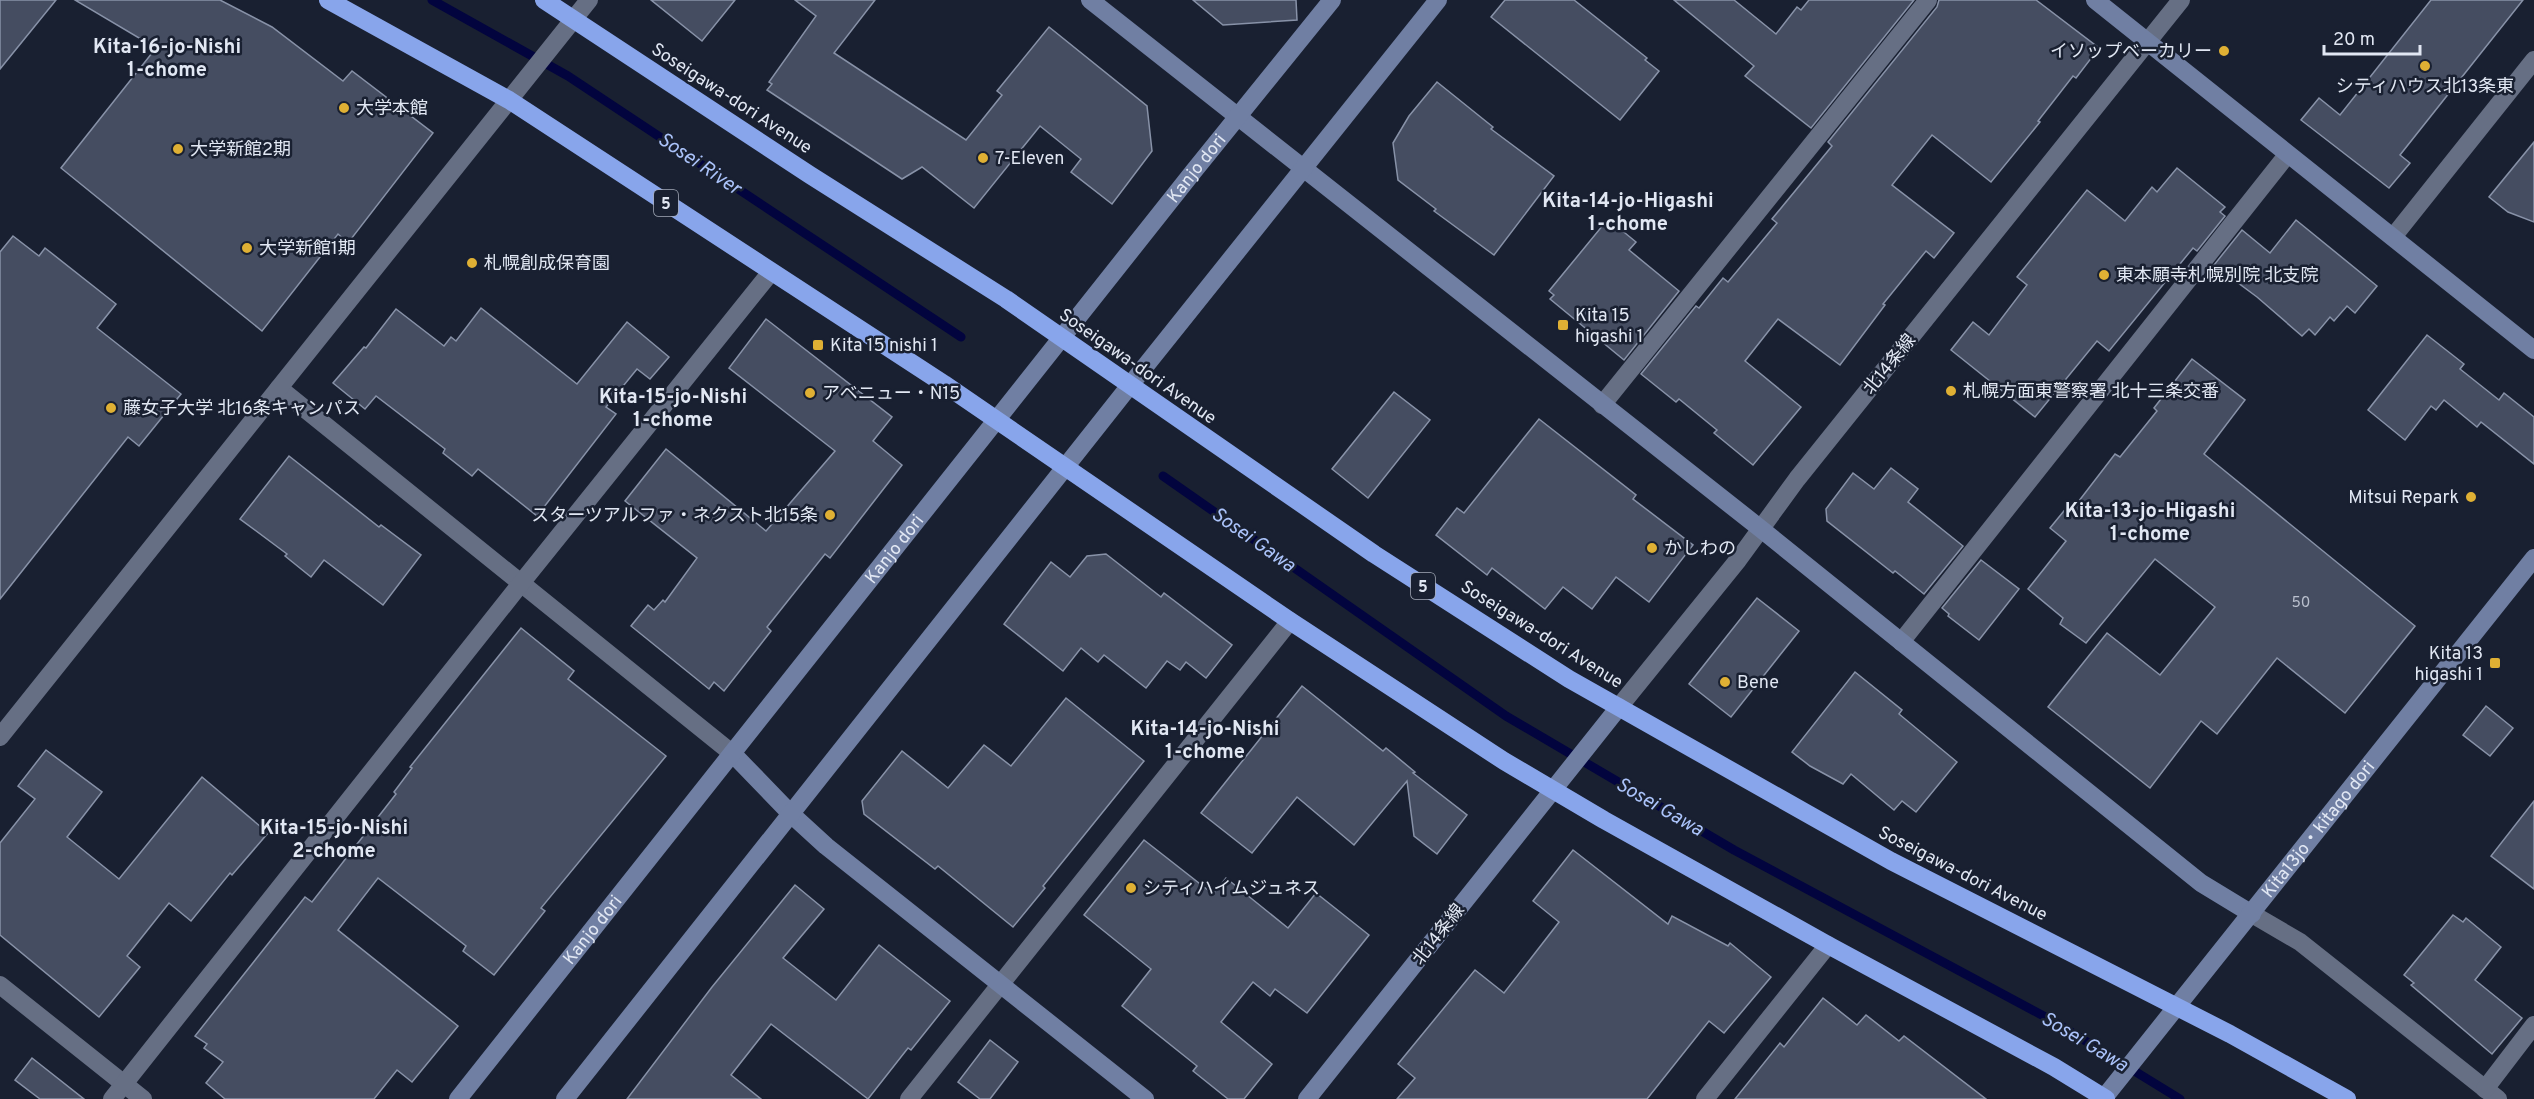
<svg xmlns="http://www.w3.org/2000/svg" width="2534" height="1099" viewBox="0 0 2534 1099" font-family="Overpass,'Noto Sans JP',sans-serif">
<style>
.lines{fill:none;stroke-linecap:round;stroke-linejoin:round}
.stream{stroke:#02043e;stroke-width:9}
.building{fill:#454d61;stroke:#8892a8;stroke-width:1.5}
.street{stroke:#666f84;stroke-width:18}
.secondary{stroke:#707fa3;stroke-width:18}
.highway{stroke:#88a5eb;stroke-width:18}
.poi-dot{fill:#dfb034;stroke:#192031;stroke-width:2}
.labels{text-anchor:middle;stroke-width:5;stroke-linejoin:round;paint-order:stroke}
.number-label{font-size:15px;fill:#bac0ce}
.shield{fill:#192031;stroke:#a5abb9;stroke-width:1.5}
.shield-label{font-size:16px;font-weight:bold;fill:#e1e7f3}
.poi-label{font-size:18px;fill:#e1e7f3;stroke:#192031;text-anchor:start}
.street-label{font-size:18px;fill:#e1e7f3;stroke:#192031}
.neighbourhood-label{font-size:20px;font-weight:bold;fill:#e1e7f3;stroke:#192031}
.water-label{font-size:20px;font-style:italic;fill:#abc3fa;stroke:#192031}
</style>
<rect width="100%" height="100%" fill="#192031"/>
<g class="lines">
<!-- stream -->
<g class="stream">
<path d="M 432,0 L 568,76 L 961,337"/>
<path d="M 1163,476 L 1506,716 L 1734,850 L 2053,1021 L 2180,1099"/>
</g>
</g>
<!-- building -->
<g class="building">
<path d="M 0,0 L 56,0 L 0,69 Z"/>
<path d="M 75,0 L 220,0 L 272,27 L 343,81 L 352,71 L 433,133 L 348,243 L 338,234 L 262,331 L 61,168 L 156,48 Z"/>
<path d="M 651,0 L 735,0 L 702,41 Z"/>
<path d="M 795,0 L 875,0 L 834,53 L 966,140 L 1002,95 L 997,91 L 1049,27 L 1147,106 L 1152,151 L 1112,204 L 1071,172 L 1081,159 L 1040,126 L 974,208 L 922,167 L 902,179 L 767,90 L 772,84 L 769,82 L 816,16 Z"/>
<path d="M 1193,0 L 1296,0 L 1297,20 L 1223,25 Z"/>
<path d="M 1505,0 L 1574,0 L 1647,58 L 1645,60 L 1659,71 L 1620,120 L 1491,17 Z"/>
<path d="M 1674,0 L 1734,0 L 1776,34 L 1797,7 L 1801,10 L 1809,0 L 1914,0 L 1811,128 L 1745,76 L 1754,66 Z"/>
<path d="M 1939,0 L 2036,0 L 2099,48 L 2076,78 L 2073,76 L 2038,121 L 2040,122 L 1991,182 L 1932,135 L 1892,185 L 1954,233 L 1934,258 L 1926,251 L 1883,304 L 1885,305 L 1840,365 L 1778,319 L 1745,361 L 1801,407 L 1753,465 L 1714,433 L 1717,430 L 1679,399 L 1676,402 L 1641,374 L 1696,306 L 1699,308 L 1723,278 L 1728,282 L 1777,223 L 1772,219 L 1832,146 L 1828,142 L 1937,7 Z"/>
<path d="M 2431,0 L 2523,0 L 2400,155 L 2410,163 L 2389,188 L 2301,120 L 2319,98 L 2340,115 Z"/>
<path d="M 1437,82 L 1493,127 L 1491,129 L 1554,176 L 1494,255 L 1434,211 L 1436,209 L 1398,180 L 1393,143 L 1409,116 Z"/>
<path d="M 2534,142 L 2534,222 L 2508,212 L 2489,197 Z"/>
<path d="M 2177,168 L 2225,207 L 2220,212 L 2225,216 L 2197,251 L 2193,248 L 2109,351 L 2097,341 L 2035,417 L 1951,350 L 1973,322 L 1989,335 L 2027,285 L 2017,277 L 2087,190 L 2125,221 L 2152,187 L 2157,192 Z"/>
<path d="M 1608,219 L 1636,242 L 1629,250 L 1679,291 L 1624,360 L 1550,299 L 1554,295 L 1549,291 Z"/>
<path d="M 2296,220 L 2377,286 L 2355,313 L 2347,306 L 2334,321 L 2330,317 L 2315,335 L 2309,329 L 2302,336 L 2257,297 L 2214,265 L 2242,230 L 2270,253 Z"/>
<path d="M 13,236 L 39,256 L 45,248 L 116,304 L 97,328 L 181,394 L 139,446 L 128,437 L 0,599 L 0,252 Z"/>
<path d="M 481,308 L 577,384 L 627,322 L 669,357 L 650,379 L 637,369 L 606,407 L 616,414 L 537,516 L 478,469 L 472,476 L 443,453 L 445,449 L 376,396 L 365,409 L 333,383 L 364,347 L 366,348 L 396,309 L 444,346 L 451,337 L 456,341 Z"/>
<path d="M 766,319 L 892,417 L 873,441 L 902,465 L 830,558 L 825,554 L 767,627 L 771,631 L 724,691 L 714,682 L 709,689 L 631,626 L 648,605 L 654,610 L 663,600 L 665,602 L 697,558 L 625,501 L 666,449 L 766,531 L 835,451 L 729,368 Z"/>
<path d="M 2427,335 L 2464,364 L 2460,369 L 2499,400 L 2504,393 L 2534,417 L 2534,464 L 2481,422 L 2477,427 L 2444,400 L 2436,410 L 2431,406 L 2405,440 L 2368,410 Z"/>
<path d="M 2192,359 L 2245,400 L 2204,454 L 2415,626 L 2345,713 L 2277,658 L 2217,734 L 2201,721 L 2150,788 L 2048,707 L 2107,633 L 2160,675 L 2215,607 L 2155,559 L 2086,643 L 2060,624 L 2063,618 L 2028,589 L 2066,541 L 2050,528 L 2068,506 L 2072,510 L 2115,454 L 2120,457 L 2157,411 L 2154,408 Z"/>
<path d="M 1394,392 L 1430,420 L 1368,498 L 1332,469 Z"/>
<path d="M 1539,419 L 1636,495 L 1633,499 L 1693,545 L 1649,602 L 1616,577 L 1592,609 L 1563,587 L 1545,609 L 1492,568 L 1487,575 L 1436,535 L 1457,508 L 1464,513 Z"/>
<path d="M 289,456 L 379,527 L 381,525 L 421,555 L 383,605 L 324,560 L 311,577 L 285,556 L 287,554 L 240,519 Z"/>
<path d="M 1891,468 L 1918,489 L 1908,502 L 1963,546 L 1924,594 L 1895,571 L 1893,573 L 1827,521 L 1826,509 L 1853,473 L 1874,489 Z"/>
<path d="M 1106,554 L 1161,597 L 1164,593 L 1232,645 L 1206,678 L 1186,662 L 1180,670 L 1167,661 L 1146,688 L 1104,655 L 1098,662 L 1081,648 L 1063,671 L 1004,624 L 1051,562 L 1070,577 L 1087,556 Z"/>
<path d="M 1981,560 L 2019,589 L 1979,640 L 1948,616 L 1949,614 L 1942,608 Z"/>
<path d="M 1757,598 L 1799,631 L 1731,717 L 1689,684 Z"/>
<path d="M 521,628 L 574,671 L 568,679 L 666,756 L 541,908 L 545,911 L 494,975 L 463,951 L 466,946 L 378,878 L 338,930 L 458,1026 L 412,1082 L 397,1070 L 374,1099 L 225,1099 L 206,1083 L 223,1062 L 204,1048 L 207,1044 L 195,1036 L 305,897 L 312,902 L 396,794 L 394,792 L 412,768 L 410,767 Z"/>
<path d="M 1855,672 L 1902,710 L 1899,714 L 1957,762 L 1916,812 L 1902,801 L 1894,810 L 1851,774 L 1843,784 L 1810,766 L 1792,752 Z"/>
<path d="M 1302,686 L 1383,751 L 1386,748 L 1415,772 L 1413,773 L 1467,815 L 1437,854 L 1414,836 L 1407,781 L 1354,845 L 1297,797 L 1252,853 L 1201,813 Z"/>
<path d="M 1066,698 L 1144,761 L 1043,886 L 1045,888 L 1013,927 L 938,866 L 935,869 L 864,814 L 862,801 L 902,751 L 948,788 L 984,745 L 1011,766 Z"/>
<path d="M 2486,706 L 2513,728 L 2490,756 L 2463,735 Z"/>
<path d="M 46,750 L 102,792 L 67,837 L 119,879 L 202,777 L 268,833 L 232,875 L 230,873 L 191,921 L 169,903 L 127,956 L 140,967 L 99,1017 L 0,935 L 0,843 L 35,799 L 18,786 Z"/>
<path d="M 2534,801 L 2534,889 L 2491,856 Z"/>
<path d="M 1144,840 L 1213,894 L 1226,878 L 1288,928 L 1316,893 L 1369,935 L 1307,1013 L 1275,989 L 1270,996 L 1253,982 L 1221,1022 L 1272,1064 L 1244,1099 L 1228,1099 L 1193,1071 L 1197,1066 L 1122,1006 L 1151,969 L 1084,915 Z"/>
<path d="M 1573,850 L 1668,924 L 1672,916 L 1728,946 L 1730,943 L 1771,977 L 1724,1033 L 1709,1021 L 1647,1099 L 1397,1099 L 1415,1078 L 1398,1064 L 1475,970 L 1504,993 L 1559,922 L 1533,901 Z"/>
<path d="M 795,885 L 824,909 L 783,958 L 836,1000 L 879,945 L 950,1001 L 911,1050 L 908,1048 L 868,1099 L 771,1024 L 731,1075 L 761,1099 L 627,1099 L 712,987 Z"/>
<path d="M 2453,915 L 2463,922 L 2466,918 L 2501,947 L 2475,980 L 2522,1018 L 2492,1054 L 2411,985 L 2414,983 L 2404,975 Z"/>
<path d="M 1823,998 L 1857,1025 L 1866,1015 L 1899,1041 L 1904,1036 L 1986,1099 L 1735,1099 L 1780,1043 L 1784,1047 Z"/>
<path d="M 990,1040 L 1018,1062 L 990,1099 L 980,1099 L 958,1082 Z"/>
<path d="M 32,1058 L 84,1099 L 40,1099 L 15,1080 Z"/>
</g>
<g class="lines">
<!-- street -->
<g class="street">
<path d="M 2393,237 L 2534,60"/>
<path d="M 279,388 L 733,754"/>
<path d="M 1602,405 L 1928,0"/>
<path d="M 1901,642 L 2287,155"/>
<path d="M 1619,707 L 1738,560 L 1797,479 L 2181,0"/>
<path d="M 0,737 L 589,0"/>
<path d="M 2252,914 L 2300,942 L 2498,1099"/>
<path d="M 0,985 L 143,1099"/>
<path d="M 2485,1089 L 2534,1025"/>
<path d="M 112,1099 L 522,582 L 771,272"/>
<path d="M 909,1099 L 1290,621"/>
<path d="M 1705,1099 L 1828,945"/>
</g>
<!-- secondary -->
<g class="secondary">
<path d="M 1090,0 L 1761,529 L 2201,883 L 2252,914"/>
<path d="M 2095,0 L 2534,350"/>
<path d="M 733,754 L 791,814 L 826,846 L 1145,1099"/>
<path id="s1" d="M 458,1099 L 1193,172 L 1332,0"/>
<path d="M 565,1099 L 1131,384 L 1438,0"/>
<path d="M 1307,1099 L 1619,707"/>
<path id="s2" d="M 2103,1099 L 2534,558"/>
</g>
<!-- highway -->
<g class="highway">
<path d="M 328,0 L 509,100 L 944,384 L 1290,621 L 1504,761 L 1604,820 L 1828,945 L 2054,1067 L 2106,1099"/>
<path d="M 544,0 L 810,175 L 1006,299 L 1374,554 L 1569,679 L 1891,861 L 2230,1034 L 2347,1099"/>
</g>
</g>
<!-- markers -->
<g class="poi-dot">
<circle cx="2224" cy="51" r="6"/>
<circle cx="2425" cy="66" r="6"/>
<circle cx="344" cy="108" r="6"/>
<circle cx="178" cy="149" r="6"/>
<circle cx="983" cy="158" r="6"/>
<circle cx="247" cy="248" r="6"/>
<circle cx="472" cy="263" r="6"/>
<circle cx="2104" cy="275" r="6"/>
<rect x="1557" y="319" width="12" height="12" rx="3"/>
<rect x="812" y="339" width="12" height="12" rx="3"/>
<circle cx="1951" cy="391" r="6"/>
<circle cx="810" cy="393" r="6"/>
<circle cx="111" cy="408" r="6"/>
<circle cx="2471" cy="497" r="6"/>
<circle cx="830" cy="515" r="6"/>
<circle cx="1652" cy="548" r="6"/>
<rect x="2489" y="657" width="12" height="12" rx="3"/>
<circle cx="1725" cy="682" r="6"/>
<circle cx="1131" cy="888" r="6"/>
</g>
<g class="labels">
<!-- number labels -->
<g class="number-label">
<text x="2301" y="607">50</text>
</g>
<!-- shield labels -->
<g class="shield">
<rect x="654" y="190" width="24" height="26" rx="4.5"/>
<rect x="1411" y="573" width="24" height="26" rx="4.5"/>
</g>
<g class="shield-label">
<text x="666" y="209">5</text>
<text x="1423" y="592">5</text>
</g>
<!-- poi labels -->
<g class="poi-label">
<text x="2212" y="57" text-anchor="end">イソップベーカリー</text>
<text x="2425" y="92" text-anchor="middle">シティハウス北13条東</text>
<text x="356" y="114">大学本館</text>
<text x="190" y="155">大学新館2期</text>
<text x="995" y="164">7-Eleven</text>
<text x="259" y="254">大学新館1期</text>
<text x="484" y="269">札幌創成保育園</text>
<text x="2116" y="281">東本願寺札幌別院 北支院</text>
<text x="1575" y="321">Kita 15<tspan x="1575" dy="21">higashi 1</tspan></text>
<text x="830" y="351">Kita 15 nishi 1</text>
<text x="1963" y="397">札幌方面東警察署 北十三条交番</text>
<text x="822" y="399">アベニュー・N15</text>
<text x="123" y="414">藤女子大学 北16条キャンパス</text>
<text x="2459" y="503" text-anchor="end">Mitsui Repark</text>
<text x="818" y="521" text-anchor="end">スターツアルファ・ネクスト北15条</text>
<text x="1664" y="554">かしわの</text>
<text x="2483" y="659" text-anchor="end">Kita 13<tspan x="2483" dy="21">higashi 1</tspan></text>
<text x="1737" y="688">Bene</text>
<text x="1143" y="894">シティハイムジュネス</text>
</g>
<!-- street labels -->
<g class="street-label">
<text transform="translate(732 98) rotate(33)" y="6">Soseigawa-dori Avenue</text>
<text dy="6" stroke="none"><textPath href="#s1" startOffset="1188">Kanjo dori</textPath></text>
<text transform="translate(1889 364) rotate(-51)" y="6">北14条線</text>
<text transform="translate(1138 366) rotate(35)" y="6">Soseigawa-dori Avenue</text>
<text dy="6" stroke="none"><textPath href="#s1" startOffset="702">Kanjo dori</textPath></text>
<text transform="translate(1542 634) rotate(32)" y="6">Soseigawa-dori Avenue</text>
<text dy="6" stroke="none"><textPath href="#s2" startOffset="345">Kita13jo・kitago dori</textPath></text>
<text transform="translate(1963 873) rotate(27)" y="6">Soseigawa-dori Avenue</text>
<text dy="6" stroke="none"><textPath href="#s1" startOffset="216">Kanjo dori</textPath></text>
<text transform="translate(1438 934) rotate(-52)" y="6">北14条線</text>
</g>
<!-- neighbourhood labels -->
<g class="neighbourhood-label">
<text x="167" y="53">Kita-16-jo-Nishi<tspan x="167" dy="23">1-chome</tspan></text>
<text x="1628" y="207">Kita-14-jo-Higashi<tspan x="1628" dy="23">1-chome</tspan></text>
<text x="673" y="403">Kita-15-jo-Nishi<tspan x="673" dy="23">1-chome</tspan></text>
<text x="2150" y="517">Kita-13-jo-Higashi<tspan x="2150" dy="23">1-chome</tspan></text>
<text x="1205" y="735">Kita-14-jo-Nishi<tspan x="1205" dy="23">1-chome</tspan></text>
<text x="334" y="834">Kita-15-jo-Nishi<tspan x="334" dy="23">2-chome</tspan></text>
</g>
<!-- water labels -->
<g class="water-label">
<text transform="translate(700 163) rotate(34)" y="7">Sosei River</text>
<text transform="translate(1254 539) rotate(35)" y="7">Sosei Gawa</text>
<text transform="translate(1660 806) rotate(30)" y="7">Sosei Gawa</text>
<text transform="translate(2085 1041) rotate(31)" y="7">Sosei Gawa</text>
</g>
</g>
<!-- scale -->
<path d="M2324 45v9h96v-9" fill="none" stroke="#e1e7f3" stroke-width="3"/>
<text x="2333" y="45" font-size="18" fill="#e1e7f3" stroke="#192031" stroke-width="4.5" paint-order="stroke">20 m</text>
</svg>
